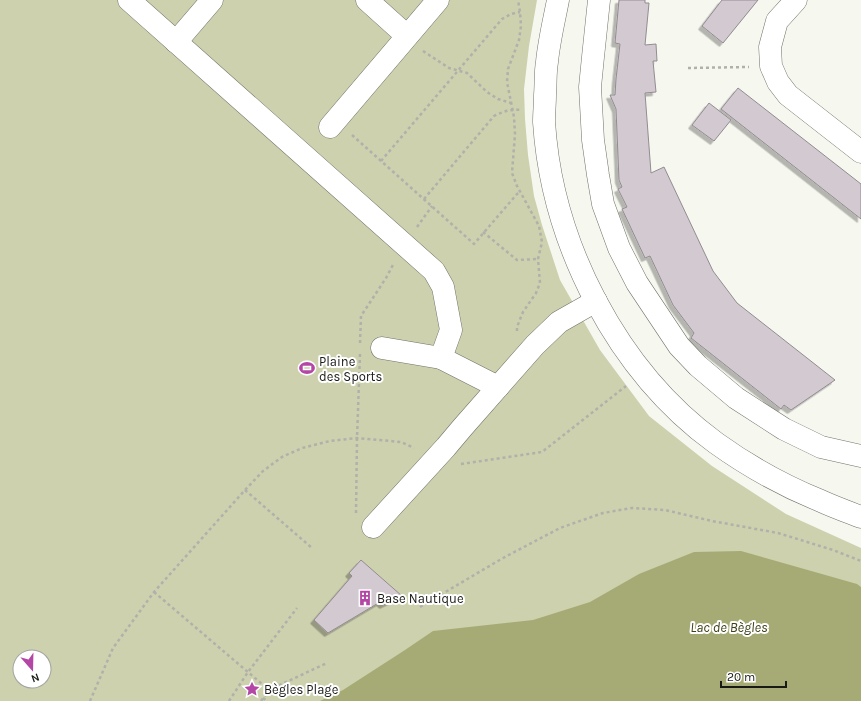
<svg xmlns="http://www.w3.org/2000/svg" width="861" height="701" viewBox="0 0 861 701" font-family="Karla,sans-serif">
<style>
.green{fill:#cdd1ad;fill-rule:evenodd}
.water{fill:#a6ab75}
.building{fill:#d2cad0;stroke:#928b91;filter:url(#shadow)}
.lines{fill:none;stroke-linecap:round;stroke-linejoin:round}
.minor-casing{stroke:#71726a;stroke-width:23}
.path{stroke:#b0b1ab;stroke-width:2.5;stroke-dasharray:3 3;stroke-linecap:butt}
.minor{stroke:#fff;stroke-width:22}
.labels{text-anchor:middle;stroke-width:4;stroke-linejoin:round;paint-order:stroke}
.poi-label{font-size:13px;fill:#191916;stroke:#fff;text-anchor:start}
.water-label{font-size:14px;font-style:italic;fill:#3e4116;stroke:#fff}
</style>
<defs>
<filter id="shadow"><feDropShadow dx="-3.5" dy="3.5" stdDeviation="0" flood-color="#0004"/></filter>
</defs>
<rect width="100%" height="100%" fill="#f6f7ef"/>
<!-- green -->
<path class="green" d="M 0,0 L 537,0 L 529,46 L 524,89 L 525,119 L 528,155 L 534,196 L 542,225 L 560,280 L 600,350 L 649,416 L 712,466 L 786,514 L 861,548 L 861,701 L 0,701 ZM 20,657 L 44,657 L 44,681 L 20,681 Z"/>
<!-- water -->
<path class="water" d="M 741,551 L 857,584 L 861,587 L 861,701 L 320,701 L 343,690 L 405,650 L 433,631 L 533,620 L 590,602 L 639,574 L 694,552 Z"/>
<!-- building -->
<g class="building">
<path d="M 619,0 L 645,0 L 645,3 L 649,3 L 645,45 L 656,44 L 657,61 L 653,61 L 656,92 L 645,93 L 651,173 L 664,167 L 713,271 L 737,303 L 835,380 L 791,410 L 784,405 L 781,409 L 691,338 L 694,333 L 673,305 L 650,256 L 645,258 L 622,209 L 627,207 L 618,189 L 622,187 L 619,180 L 616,109 L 610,95 L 615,95 L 616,79 L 620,44 L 615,43 Z"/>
<path d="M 722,0 L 758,0 L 723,43 L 702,26 Z"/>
<path d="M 738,88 L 861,184 L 861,219 L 721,109 Z"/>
<path d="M 709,103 L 731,120 L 714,141 L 692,125 Z"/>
<path d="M 361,560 L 402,596 L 383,605 L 380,602 L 328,633 L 314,620 L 352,576 L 349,573 Z"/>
</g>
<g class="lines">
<defs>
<g id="minor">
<path d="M 129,0 L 434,271 L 443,287 L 451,330 L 441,358"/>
<path d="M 367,0 L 407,36"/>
<path d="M 558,0 C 554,21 549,41 547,62 C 545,73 546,84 545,95 C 545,104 544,113 544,122 C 552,244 617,371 716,443 C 748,466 784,486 821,501 C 834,507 848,512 861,517"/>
<path d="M 599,0 L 593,57 L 590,87 L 593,140 L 598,175 L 603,204 L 619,248 L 637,283 L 679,346 L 698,366 L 736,398 L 784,429 L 821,447 L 861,456"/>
<path d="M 796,0 L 777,21 L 770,47 L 771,66 L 778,82 L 788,95 L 861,152"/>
<path d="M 176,42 L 212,0"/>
<path d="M 330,127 L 438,0"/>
<path d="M 382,348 L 441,358 L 498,387"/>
<path d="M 373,527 L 446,447 L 462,428 L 535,345 L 559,322 L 596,301"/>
</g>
</defs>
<!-- minor casing -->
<use href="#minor" class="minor-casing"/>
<!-- path -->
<g class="path">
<path d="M 423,51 L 449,68 L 467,73 L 487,92 L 498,99 L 511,103"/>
<path d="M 688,68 L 749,67"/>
<path d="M 352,135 L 474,244 L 517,194 L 520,192"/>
<path d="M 381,161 L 502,19 L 511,14 L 520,12"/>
<path d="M 424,199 L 494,116 C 504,111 511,109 522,110"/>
<path d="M 417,227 L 432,206"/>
<path d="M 483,232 L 517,260 L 538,259"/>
<path d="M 517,331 L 517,327 L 523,312 L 536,293 L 540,283 L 538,259 L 542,242 L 539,226 L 517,186 L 512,173 L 515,134 L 514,117 L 507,82 L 508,69 L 519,40 L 521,26 L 520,12 L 518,0"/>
<path d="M 360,343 L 361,316 L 386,278 L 394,263"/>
<path d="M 461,464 L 542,452 L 626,386"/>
<path d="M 245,490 L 312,548"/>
<path d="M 356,513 L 357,438 L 360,354"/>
<path d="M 154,592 L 269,690 L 327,663"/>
<path d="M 420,607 L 503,558 L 560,528 L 603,513 L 632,508 L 665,510 L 712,521 L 778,533 L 833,550 L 861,561"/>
<path d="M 263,698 L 267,701"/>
<path d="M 90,701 L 113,648 L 154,592 L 245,490 L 263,471 L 282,457 L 302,448 L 330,441 L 357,438 L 401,442 L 414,448"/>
<path d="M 229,701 L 248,672 L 297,608"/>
<path d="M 261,701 L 269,690"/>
</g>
<!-- minor -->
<use href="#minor" class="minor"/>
</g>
<!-- icons -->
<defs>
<symbol id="stadium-bare" viewBox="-9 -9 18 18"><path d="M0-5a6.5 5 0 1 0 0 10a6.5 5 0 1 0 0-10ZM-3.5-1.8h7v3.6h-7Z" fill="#b447a6" stroke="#fff" stroke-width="2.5" paint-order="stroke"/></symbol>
<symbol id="building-bare" viewBox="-9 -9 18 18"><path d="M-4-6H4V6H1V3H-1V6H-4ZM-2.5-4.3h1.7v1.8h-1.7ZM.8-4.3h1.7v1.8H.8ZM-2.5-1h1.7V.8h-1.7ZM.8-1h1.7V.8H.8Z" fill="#b447a6" stroke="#fff" stroke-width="2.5" paint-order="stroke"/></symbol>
<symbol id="sight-bare" viewBox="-9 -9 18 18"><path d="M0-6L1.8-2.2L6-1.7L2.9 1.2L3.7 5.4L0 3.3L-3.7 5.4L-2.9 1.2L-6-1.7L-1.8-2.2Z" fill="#b447a6" stroke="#fff" stroke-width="2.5" paint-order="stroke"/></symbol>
</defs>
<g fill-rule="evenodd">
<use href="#stadium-bare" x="296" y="357" width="22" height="22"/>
<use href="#building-bare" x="354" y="587" width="22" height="22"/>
<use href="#sight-bare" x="241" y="678" width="22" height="22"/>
</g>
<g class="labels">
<!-- poi labels -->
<g class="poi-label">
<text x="319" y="366">Plaine<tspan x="319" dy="15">des Sports</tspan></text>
<text x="377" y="603">Base Nautique</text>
<text x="264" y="694">Bègles Plage</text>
</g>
<!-- water labels -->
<g class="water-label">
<text x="729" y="632">Lac de Bègles</text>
</g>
</g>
<!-- north arrow -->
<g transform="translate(32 669) rotate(160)"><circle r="19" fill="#ffffff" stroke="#a3a3a2"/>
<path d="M0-3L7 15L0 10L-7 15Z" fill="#b447a6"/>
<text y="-6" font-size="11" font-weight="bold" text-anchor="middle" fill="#191916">N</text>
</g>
<!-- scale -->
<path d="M721 681v6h65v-6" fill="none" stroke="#191916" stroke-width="2"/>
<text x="727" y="681" font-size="12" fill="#191916" stroke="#ffffff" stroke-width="3" paint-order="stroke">20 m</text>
</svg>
